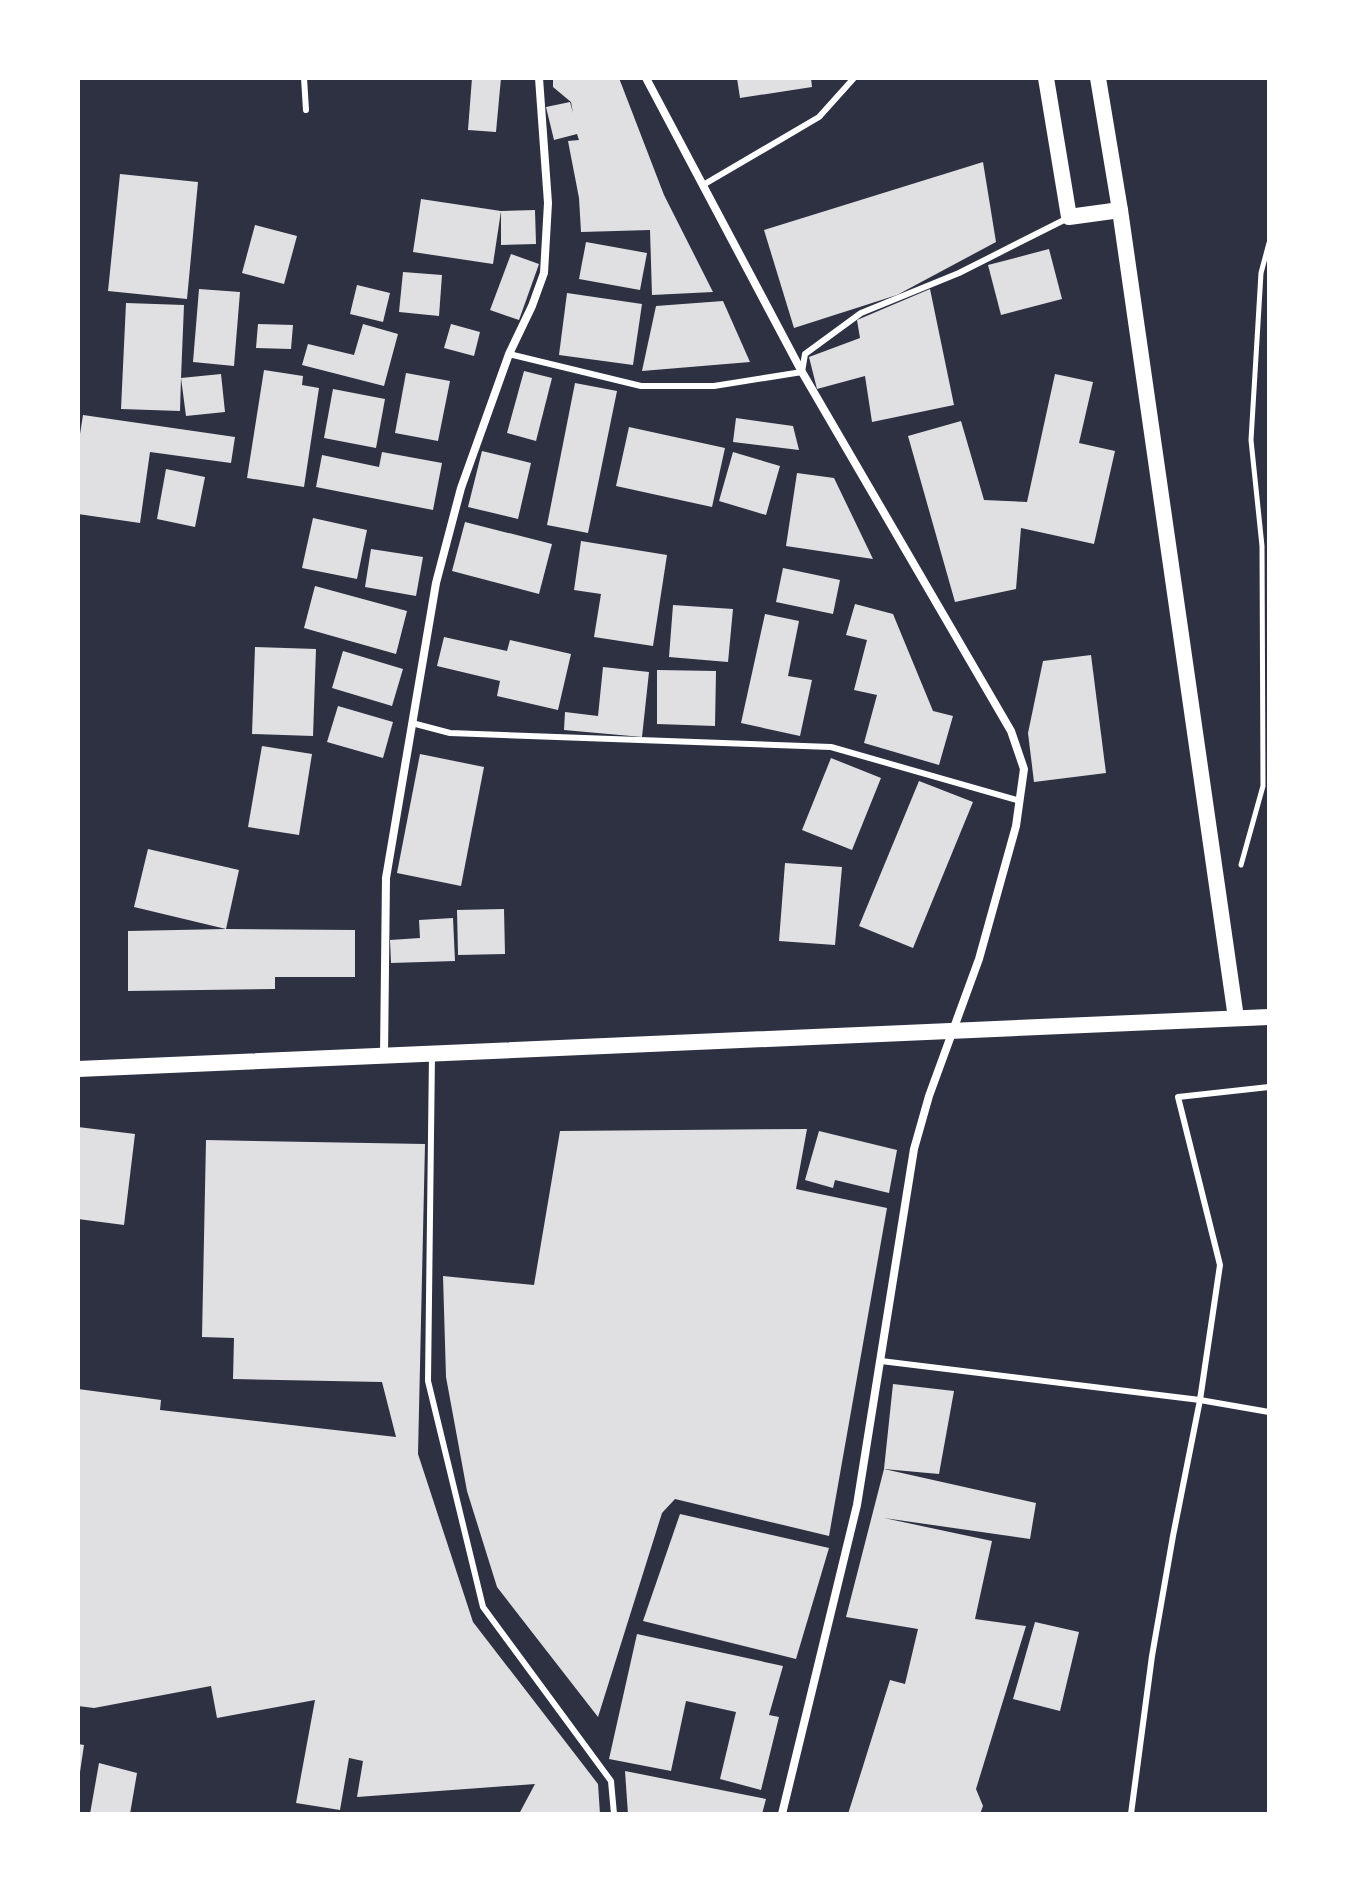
<svg xmlns="http://www.w3.org/2000/svg" width="1347" height="1892" viewBox="0 0 1347 1892" font-family="'Alegreya Sans',sans-serif">
<style>
.building{fill:#e0e0e3}
.lines{fill:none;stroke-linecap:round;stroke-linejoin:round}
.path{stroke:#fff;stroke-width:5}
.service{stroke:#fff;stroke-width:6}
.minor{stroke:#fff;stroke-width:8}
.secondary{stroke:#fff;stroke-width:16}
</style>
<rect width="100%" height="100%" fill="#2d3142"/>
<!-- building -->
<g class="building">
<path d="M 472,78 L 501,78 L 496,132 L 468,130 Z"/>
<path d="M 553,78 L 619,78 L 664,195 L 713,292 L 652,295 L 650,230 L 581,232 L 579,198 L 568,141 L 579,140 L 577,134 L 554,140 L 546,107 L 570,102 L 573,113 L 571,102 L 553,87 Z"/>
<path d="M 737,78 L 811,78 L 812,87 L 740,98 Z"/>
<path d="M 983,162 L 996,242 L 897,295 L 794,328 L 764,230 Z"/>
<path d="M 120,174 L 198,182 L 187,299 L 108,291 Z"/>
<path d="M 421,199 L 501,211 L 493,264 L 413,252 Z"/>
<path d="M 535,210 L 536,244 L 501,245 L 501,211 Z"/>
<path d="M 255,225 L 297,236 L 284,284 L 242,273 Z"/>
<path d="M 586,242 L 647,253 L 640,290 L 579,279 Z"/>
<path d="M 1049,249 L 1062,299 L 1001,315 L 988,265 Z"/>
<path d="M 511,254 L 539,264 L 519,320 L 490,310 Z"/>
<path d="M 403,272 L 442,275 L 439,316 L 399,312 Z"/>
<path d="M 357,285 L 390,293 L 383,322 L 350,314 Z"/>
<path d="M 199,289 L 240,292 L 234,366 L 193,362 Z"/>
<path d="M 930,289 L 954,405 L 872,422 L 865,376 L 817,389 L 809,357 L 860,338 L 857,320 Z"/>
<path d="M 567,293 L 642,304 L 633,365 L 559,355 Z"/>
<path d="M 723,301 L 750,362 L 642,371 L 656,306 Z"/>
<path d="M 126,303 L 184,305 L 181,378 L 221,374 L 225,412 L 186,416 L 181,378 L 180,411 L 121,409 Z"/>
<path d="M 258,324 L 293,325 L 291,349 L 256,348 Z"/>
<path d="M 363,324 L 398,334 L 384,386 L 302,365 L 308,344 L 354,355 Z"/>
<path d="M 451,324 L 480,332 L 474,356 L 444,348 Z"/>
<path d="M 264,370 L 303,376 L 302,385 L 319,388 L 304,487 L 247,478 Z"/>
<path d="M 524,371 L 552,378 L 536,441 L 507,433 Z"/>
<path d="M 406,373 L 450,381 L 438,441 L 395,433 Z"/>
<path d="M 1055,374 L 1093,382 L 1079,443 L 1115,451 L 1094,544 L 1021,528 L 1016,589 L 955,602 L 908,436 L 961,421 L 984,500 L 1027,502 Z"/>
<path d="M 575,383 L 617,391 L 588,533 L 547,525 Z"/>
<path d="M 333,389 L 385,399 L 376,448 L 324,438 Z"/>
<path d="M 83,415 L 235,437 L 231,463 L 150,452 L 140,523 L 78,514 L 78,447 Z"/>
<path d="M 736,418 L 793,426 L 799,450 L 733,442 Z"/>
<path d="M 629,427 L 725,448 L 712,507 L 616,486 Z"/>
<path d="M 482,451 L 531,463 L 518,519 L 468,507 Z"/>
<path d="M 382,452 L 442,463 L 433,510 L 316,487 L 322,455 L 379,467 Z"/>
<path d="M 733,452 L 780,466 L 766,515 L 719,501 Z"/>
<path d="M 166,469 L 205,477 L 195,527 L 157,519 Z"/>
<path d="M 797,473 L 834,478 L 873,559 L 786,546 Z"/>
<path d="M 313,518 L 367,530 L 357,579 L 302,568 Z"/>
<path d="M 465,522 L 552,544 L 539,594 L 452,571 Z"/>
<path d="M 581,541 L 667,555 L 653,646 L 594,637 L 601,594 L 574,590 Z"/>
<path d="M 371,549 L 423,557 L 416,596 L 365,587 Z"/>
<path d="M 783,568 L 840,580 L 833,614 L 776,602 Z"/>
<path d="M 315,586 L 407,611 L 396,654 L 304,628 Z"/>
<path d="M 855,604 L 893,614 L 933,711 L 953,716 L 939,765 L 864,743 L 877,695 L 854,690 L 867,640 L 846,635 Z"/>
<path d="M 673,605 L 733,609 L 728,662 L 669,657 Z"/>
<path d="M 765,614 L 799,621 L 788,676 L 812,680 L 800,736 L 741,723 Z"/>
<path d="M 444,637 L 507,651 L 510,640 L 571,654 L 558,710 L 497,696 L 500,681 L 437,666 Z"/>
<path d="M 255,647 L 316,649 L 313,736 L 252,734 Z"/>
<path d="M 343,651 L 403,669 L 392,706 L 332,688 Z"/>
<path d="M 1091,655 L 1106,773 L 1034,782 L 1028,733 L 1043,661 Z"/>
<path d="M 603,667 L 649,672 L 642,737 L 564,730 L 565,712 L 598,716 Z"/>
<path d="M 657,670 L 716,671 L 715,726 L 657,724 Z"/>
<path d="M 338,706 L 393,722 L 383,758 L 327,742 Z"/>
<path d="M 262,746 L 312,754 L 299,835 L 248,827 Z"/>
<path d="M 420,754 L 484,767 L 461,886 L 397,873 Z"/>
<path d="M 831,758 L 881,778 L 852,850 L 802,830 Z"/>
<path d="M 919,781 L 973,802 L 913,948 L 859,926 Z"/>
<path d="M 148,849 L 239,870 L 226,929 L 134,907 Z"/>
<path d="M 785,863 L 842,867 L 835,945 L 779,941 Z"/>
<path d="M 504,909 L 505,954 L 458,955 L 457,910 Z"/>
<path d="M 453,918 L 455,961 L 391,963 L 390,940 L 420,938 L 419,920 Z"/>
<path d="M 226,929 L 355,930 L 355,977 L 275,977 L 275,989 L 128,991 L 128,931 Z"/>
<path d="M 78,1127 L 135,1134 L 124,1225 L 78,1219 Z"/>
<path d="M 807,1129 L 796,1189 L 887,1208 L 829,1536 L 675,1499 L 662,1513 L 598,1717 L 497,1587 L 467,1491 L 446,1377 L 443,1276 L 534,1285 L 560,1131 Z"/>
<path d="M 819,1131 L 897,1150 L 889,1193 L 835,1180 L 833,1188 L 805,1180 Z"/>
<path d="M 206,1140 L 425,1144 L 418,1454 L 473,1622 L 598,1784 L 600,1814 L 519,1814 L 535,1784 L 357,1797 L 363,1761 L 349,1758 L 340,1810 L 296,1803 L 315,1700 L 217,1718 L 211,1686 L 94,1708 L 78,1706 L 78,1389 L 161,1400 L 160,1410 L 396,1437 L 382,1382 L 233,1379 L 234,1338 L 202,1337 Z"/>
<path d="M 893,1384 L 954,1391 L 939,1474 L 884,1469 Z"/>
<path d="M 884,1469 L 1036,1503 L 1030,1539 L 884,1518 L 992,1541 L 975,1619 L 1026,1626 L 976,1789 L 983,1806 L 980,1814 L 848,1814 L 890,1680 L 905,1684 L 918,1629 L 846,1617 Z"/>
<path d="M 680,1514 L 829,1548 L 796,1659 L 643,1621 Z"/>
<path d="M 1035,1622 L 1079,1632 L 1060,1711 L 1013,1699 Z"/>
<path d="M 637,1634 L 783,1666 L 769,1715 L 779,1717 L 761,1790 L 720,1779 L 736,1712 L 686,1701 L 671,1771 L 609,1759 Z"/>
<path d="M 78,1744 L 84,1745 L 80,1772 L 78,1771 Z"/>
<path d="M 99,1763 L 137,1773 L 130,1814 L 90,1814 Z"/>
<path d="M 625,1771 L 766,1799 L 762,1814 L 628,1814 Z"/>
</g>
<g class="lines">
<!-- path -->
<path class="path" d="M 1241,865 L 1263,786 L 1262,546 L 1251,440 L 1261,273 L 1269,243"/>
<!-- service -->
<g class="service">
<path d="M 304,78 L 306,110"/>
<path d="M 703,185 L 819,117 L 854,78"/>
<path d="M 509,354 L 641,386 L 714,386 L 802,372 L 805,354 L 861,313 L 959,273 L 1066,219"/>
<path d="M 412,723 L 450,733 L 831,747 L 1020,801"/>
<path d="M 432,1054 L 428,1381 L 483,1607 L 611,1781 L 614,1814"/>
<path d="M 881,1361 L 1200,1400 L 1269,1412"/>
<path d="M 1131,1814 L 1152,1656 L 1173,1536 L 1200,1400 L 1220,1265 L 1178,1097 L 1269,1087"/>
</g>
<!-- minor -->
<g class="minor">
<path d="M 646,78 L 802,372 L 1011,731 L 1024,769 L 1016,826 L 979,959 L 929,1096 L 914,1149 L 857,1505 L 782,1814"/>
<path d="M 384,1056 L 386,878 L 436,583 L 461,488 L 509,354 L 532,306 L 544,273 L 548,203 L 539,78"/>
</g>
<!-- secondary -->
<g class="secondary">
<path d="M 1046,78 L 1069,217 L 1120,210"/>
<path d="M 1098,78 L 1120,210 L 1236,1018"/>
<path d="M 78,1069 L 1269,1017"/>
</g>
</g>
<!-- border -->
<rect width="1347" height="1892" fill="none" stroke="#ffffff" stroke-width="160"/>
</svg>
